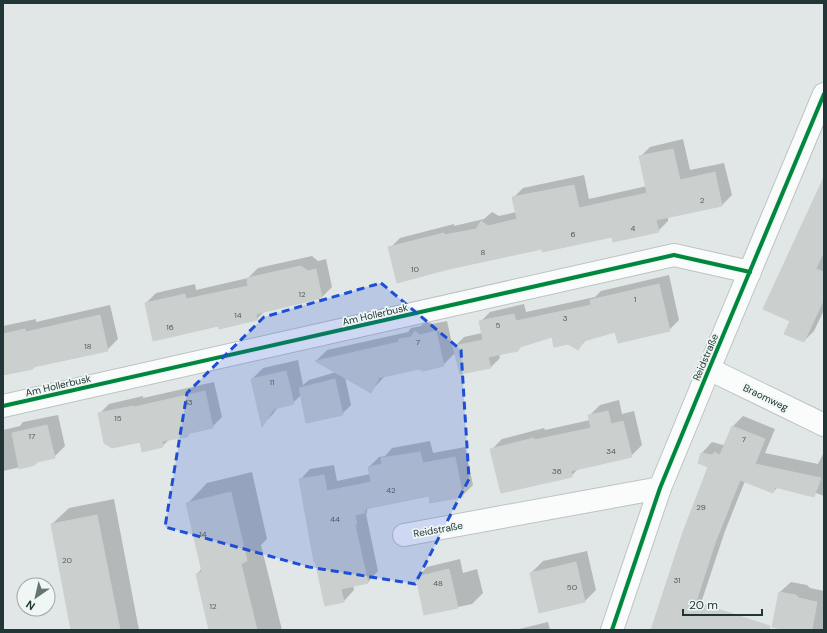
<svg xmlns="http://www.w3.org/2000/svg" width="827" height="633" viewBox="0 0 827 633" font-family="'DM Sans',sans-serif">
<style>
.shadow{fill:#0003}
.building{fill:#cbd0cf;stroke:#cad0cf}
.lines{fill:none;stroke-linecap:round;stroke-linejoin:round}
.minor-casing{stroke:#bec3c3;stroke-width:24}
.minor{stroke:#fafbfb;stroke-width:22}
.cycleway-casing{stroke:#eff6f4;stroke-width:6}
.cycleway{stroke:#00873e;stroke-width:4}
.marked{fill:#1d4ed8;fill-opacity:0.2;stroke:#1d4ed8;stroke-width:3;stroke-dasharray:8 5;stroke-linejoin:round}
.labels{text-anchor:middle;stroke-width:3.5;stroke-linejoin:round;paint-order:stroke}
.number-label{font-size:8px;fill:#4c5d5d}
.street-label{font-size:10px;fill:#213737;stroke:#eff6f4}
</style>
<rect width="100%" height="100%" fill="#e1e7e6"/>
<!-- shadow -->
<g class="shadow">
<path d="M 683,139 L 690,170 L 724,163 L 732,195 L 722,205 L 668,216 L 668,221 L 658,231 L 612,235 L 542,248 L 390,248 L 400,238 L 454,224 L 454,226 L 484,219 L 492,212 L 499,216 L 516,212 L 513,198 L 523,188 L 584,175 L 589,199 L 647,186 L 640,157 L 650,147 Z"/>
<path d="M 824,179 L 824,310 L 814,331 L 804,341 Z"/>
<path d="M 312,256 L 318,261 L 326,259 L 332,287 L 322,297 L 265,311 L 257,319 L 219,325 L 146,303 L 156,293 L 195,284 L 196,290 L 248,278 L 258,268 Z"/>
<path d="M 669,275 L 679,320 L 669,330 L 616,331 L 587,339 L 578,349 L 569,343 L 553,336 L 499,353 L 500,358 L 490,368 L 456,352 L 443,365 L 419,368 L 385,376 L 370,392 L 345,377 L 351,405 L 342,414 L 301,395 L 293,403 L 278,407 L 273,414 L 262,425 L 252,379 L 263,368 L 298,360 L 303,385 L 309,380 L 336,372 L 316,361 L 327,350 L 408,332 L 411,328 L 421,326 L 427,320 L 432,324 L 447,321 L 453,348 L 464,337 L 482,333 L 480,322 L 490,312 L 524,304 L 526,312 L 595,297 L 601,291 Z"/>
<path d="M 110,305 L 118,339 L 107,350 L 36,366 L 33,368 L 3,375 L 3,326 L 36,319 L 36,322 Z"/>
<path d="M 214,382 L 222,417 L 212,427 L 190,432 L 170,439 L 162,446 L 141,441 L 99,414 L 109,404 L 143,396 L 143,398 Z"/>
<path d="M 619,400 L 622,414 L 634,411 L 642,445 L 631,456 L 579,468 L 571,476 L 491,450 L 502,439 L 544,428 L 545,430 L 590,420 L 589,416 L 600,405 Z"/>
<path d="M 58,415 L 65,446 L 54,457 L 38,460 L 34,464 L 3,471 L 3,430 L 20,426 L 23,422 Z"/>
<path d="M 743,416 L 775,429 L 765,453 L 818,464 L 824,452 L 824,496 L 816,493 L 813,496 L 778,487 L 773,492 L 745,481 L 725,531 L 692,630 L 652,630 L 710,467 L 699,463 L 702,453 L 712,442 L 723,445 L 726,442 L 732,427 Z"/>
<path d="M 430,441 L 433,453 L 465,447 L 473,485 L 462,496 L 430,494 L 370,507 L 367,510 L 367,513 L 366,514 L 378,571 L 368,582 L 353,585 L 354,590 L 344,601 L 300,480 L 310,469 L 334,465 L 337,481 L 370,474 L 369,467 L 379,457 L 385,456 L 392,448 Z"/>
<path d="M 252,472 L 267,539 L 261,545 L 282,630 L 210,630 L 197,574 L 202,568 L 187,504 L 207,483 Z"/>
<path d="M 114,499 L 139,630 L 72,630 L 52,524 L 69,508 Z"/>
<path d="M 587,551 L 596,590 L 585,601 L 531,573 L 543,561 Z"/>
<path d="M 460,559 L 463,573 L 477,569 L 483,593 L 472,604 L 425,614 L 417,577 L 427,567 Z"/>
<path d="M 791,582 L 807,585 L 810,588 L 824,591 L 824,630 L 792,630 L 780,592 Z"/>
<path d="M 548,622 L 550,630 L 515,630 Z"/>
</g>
<!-- building -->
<g class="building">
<path d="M 673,149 L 680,180 L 715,172 L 722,206 L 656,220 L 659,232 L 613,242 L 612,237 L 542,252 L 542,249 L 449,269 L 397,283 L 388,247 L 444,233 L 444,235 L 476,229 L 481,221 L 488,226 L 517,219 L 512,197 L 574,185 L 579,208 L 647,193 L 639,156 Z"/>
<path d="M 824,177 L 824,251 L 816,269 L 824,272 L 824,299 L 804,342 L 784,334 L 790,321 L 763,309 Z"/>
<path d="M 301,266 L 308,271 L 316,269 L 322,298 L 256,314 L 257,320 L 219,329 L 218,326 L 153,341 L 145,303 L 185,294 L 186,299 L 248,286 L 247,278 Z"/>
<path d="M 659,284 L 670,331 L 618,343 L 615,332 L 584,341 L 578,350 L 568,344 L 554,347 L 552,337 L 520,347 L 518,351 L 488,357 L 491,368 L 460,374 L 453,346 L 483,340 L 479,321 L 514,314 L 516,321 L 591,305 L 590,300 Z"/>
<path d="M 100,315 L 108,351 L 33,367 L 33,369 L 3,375 L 3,334 L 25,329 L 26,332 Z"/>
<path d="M 415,331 L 420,335 L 436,331 L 444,366 L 423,371 L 419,369 L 378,378 L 378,380 L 371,393 L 315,361 L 399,342 L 399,339 L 411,337 Z"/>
<path d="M 286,371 L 294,404 L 274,409 L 262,427 L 251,379 Z"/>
<path d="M 335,379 L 343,415 L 306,423 L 299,388 Z"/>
<path d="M 205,391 L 213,428 L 190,433 L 187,437 L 162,441 L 163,447 L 142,452 L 140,442 L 112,448 L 104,443 L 98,413 L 133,406 L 134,407 Z"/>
<path d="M 608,411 L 611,424 L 623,421 L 632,457 L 571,471 L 572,477 L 501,493 L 490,449 L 534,438 L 534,440 L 591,428 L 588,415 Z"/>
<path d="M 47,425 L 55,458 L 37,462 L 35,465 L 19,469 L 12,433 Z"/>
<path d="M 732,426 L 765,439 L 755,464 L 821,478 L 814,497 L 775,487 L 773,493 L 740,480 L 715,543 L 696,602 L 770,626 L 769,630 L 651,630 L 683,532 L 708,467 L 698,463 L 701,453 L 713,455 L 714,452 L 720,455 Z"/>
<path d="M 420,452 L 423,463 L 455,457 L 463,497 L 430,503 L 429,496 L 365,509 L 365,513 L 355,515 L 357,524 L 355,525 L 368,583 L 341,589 L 344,602 L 325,606 L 315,561 L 314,562 L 299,479 L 324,475 L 327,491 L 371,482 L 368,467 L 382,464 L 381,458 Z"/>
<path d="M 231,492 L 247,561 L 241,564 L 257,630 L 209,630 L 196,574 L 202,572 L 186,503 Z"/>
<path d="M 97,515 L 120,630 L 71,630 L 51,524 Z"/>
<path d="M 576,562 L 585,602 L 539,613 L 530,573 Z"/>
<path d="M 449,569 L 458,608 L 424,615 L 416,577 Z"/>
<path d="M 779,592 L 796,595 L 799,598 L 817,602 L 812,630 L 787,630 L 772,627 Z"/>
</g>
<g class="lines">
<defs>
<g id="minor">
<path d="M 709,369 L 824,425"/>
<path d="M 3,406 L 674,255 L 750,272"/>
<path d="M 404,535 L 660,488"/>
<path d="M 612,630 L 660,488 L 709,369 L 824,94"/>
</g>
</defs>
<!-- minor casing -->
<use href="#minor" class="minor-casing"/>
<!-- minor -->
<use href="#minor" class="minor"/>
<defs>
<g id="cycleway">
<path d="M 3,406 L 674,255 L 750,272"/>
<path d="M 612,630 L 660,488 L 709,369 L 824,94"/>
</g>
</defs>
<!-- cycleway casing -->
<use href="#cycleway" class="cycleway-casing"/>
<!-- cycleway -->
<use href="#cycleway" class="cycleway"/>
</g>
<!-- marked area -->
<path class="marked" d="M 381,283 L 461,350 L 469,479 L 415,584 L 309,567 L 165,527 L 187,393 L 264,317 Z"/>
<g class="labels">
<!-- number labels -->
<g class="number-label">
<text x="702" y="203">2</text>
<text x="633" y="231">4</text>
<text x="573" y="237">6</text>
<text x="483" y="255">8</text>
<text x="415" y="272">10</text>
<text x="302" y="297">12</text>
<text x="635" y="302">1</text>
<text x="238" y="318">14</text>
<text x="565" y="321">3</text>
<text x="498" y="328">5</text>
<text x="170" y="330">16</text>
<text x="418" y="345">7</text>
<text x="88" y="349">18</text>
<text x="272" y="385">11</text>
<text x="189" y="405">13</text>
<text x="118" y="421">15</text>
<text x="32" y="439">17</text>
<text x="744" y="442">7</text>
<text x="611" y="454">34</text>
<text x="557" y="474">36</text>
<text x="391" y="493">42</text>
<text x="701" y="510">29</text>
<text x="335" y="522">44</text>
<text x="203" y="537">14</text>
<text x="67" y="563">20</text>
<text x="677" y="583">31</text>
<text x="438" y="586">48</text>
<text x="572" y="590">50</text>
<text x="213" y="609">12</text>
</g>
<!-- street labels -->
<g class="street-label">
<text transform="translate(375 314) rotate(-13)" y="4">Am Hollerbusk</text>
<text transform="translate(705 357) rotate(-67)" y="4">Reidstraße</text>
<text transform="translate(58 385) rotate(-13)" y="4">Am Hollerbusk</text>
<text transform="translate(766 397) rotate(26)" y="4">Braomweg</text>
<text transform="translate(438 529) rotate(-10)" y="4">Reidstraße</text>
</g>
</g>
<!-- border -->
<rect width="827" height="633" fill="none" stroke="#213737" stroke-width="8"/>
<!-- north arrow -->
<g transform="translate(36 597) rotate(214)"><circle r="19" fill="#eff6f4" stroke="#9daaa8"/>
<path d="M0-3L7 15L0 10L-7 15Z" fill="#647574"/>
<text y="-6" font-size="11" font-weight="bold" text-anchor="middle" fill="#213737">N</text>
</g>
<!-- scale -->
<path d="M683 609v6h79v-6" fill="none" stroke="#213737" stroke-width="2"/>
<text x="689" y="609" font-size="12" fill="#213737" stroke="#eff6f4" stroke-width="3" paint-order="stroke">20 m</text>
</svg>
